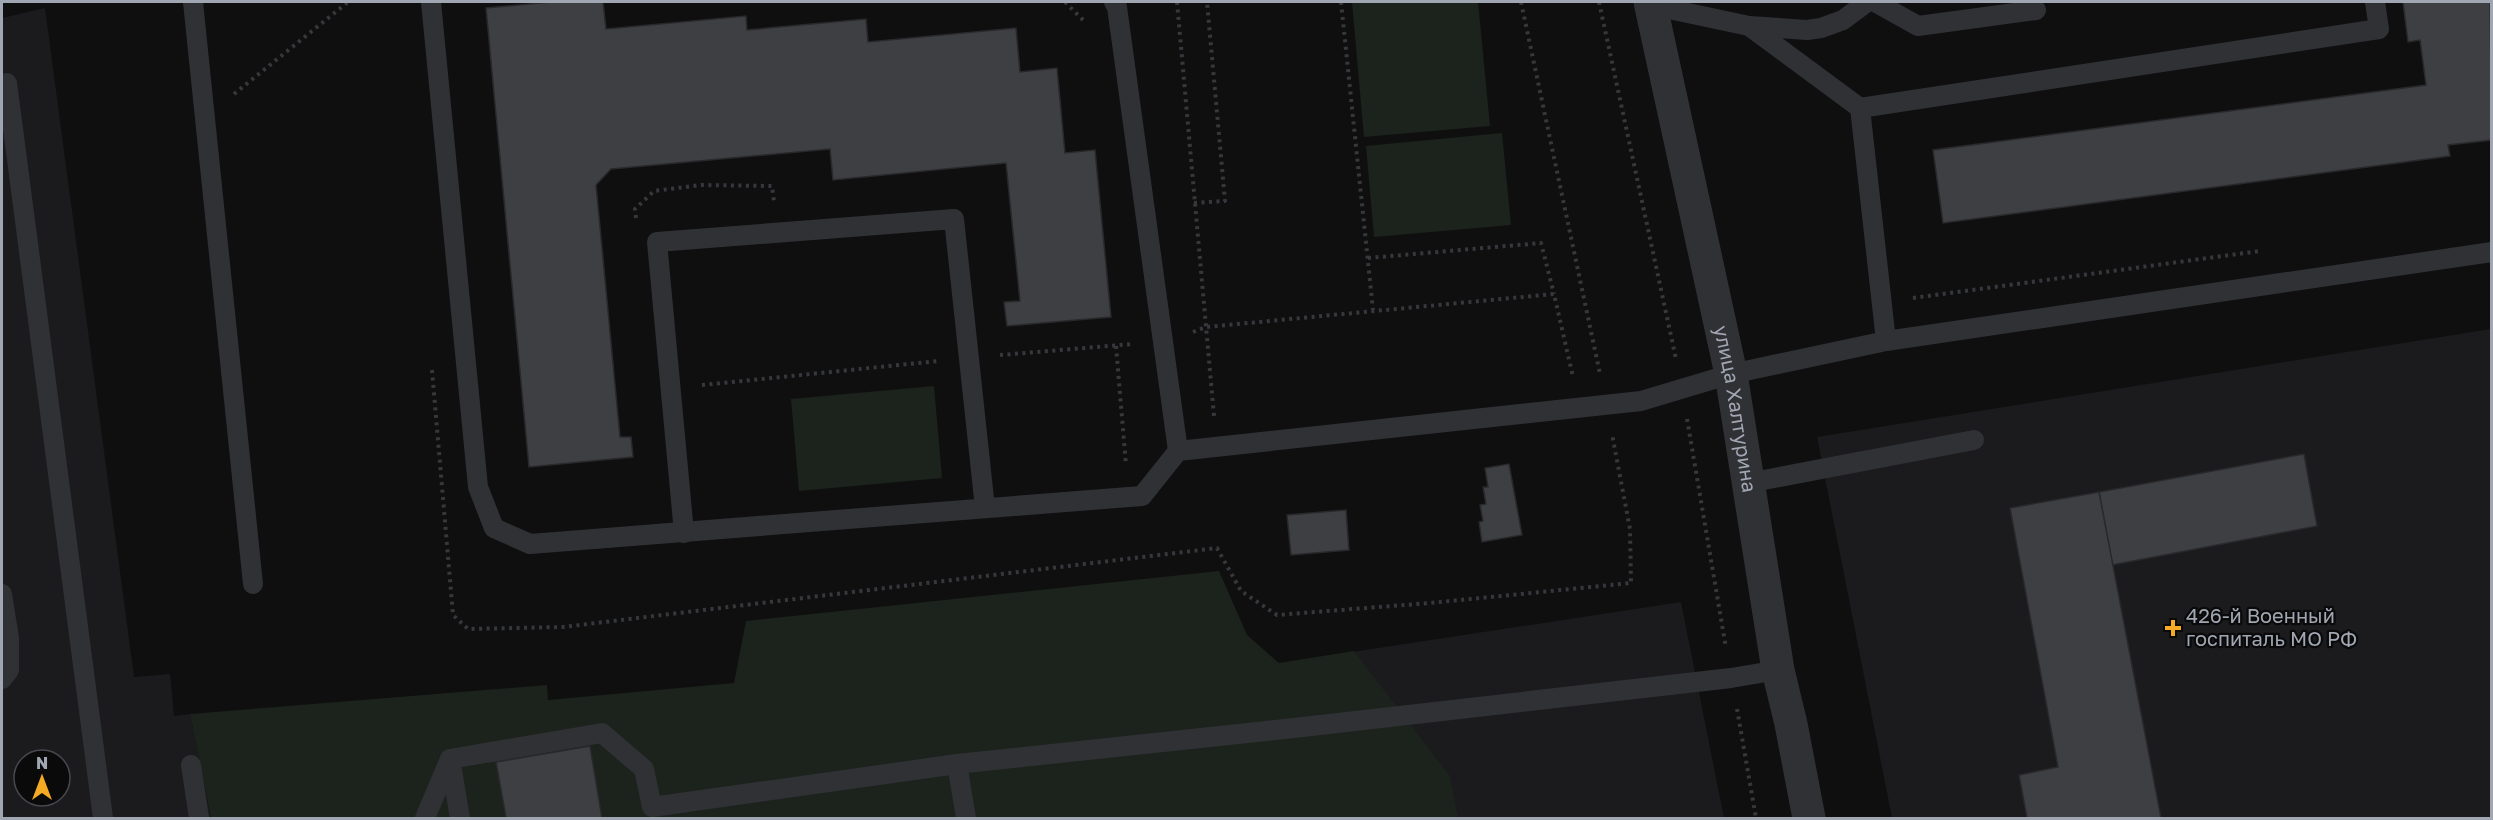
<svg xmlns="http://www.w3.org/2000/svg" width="2493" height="820" viewBox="0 0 2493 820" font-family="'Golos Text',sans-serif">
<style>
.built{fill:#1b1b1d;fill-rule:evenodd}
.green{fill:#1b231c}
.building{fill:#3e3f43;stroke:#29292c;stroke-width:1.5}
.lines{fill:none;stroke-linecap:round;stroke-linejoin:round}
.path{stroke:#36383c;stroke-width:4;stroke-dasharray:3 4.5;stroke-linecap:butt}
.lane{stroke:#303135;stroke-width:20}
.street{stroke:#303135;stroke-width:33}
.poi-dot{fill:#f4aa23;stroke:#0a0a0b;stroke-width:2}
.labels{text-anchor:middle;stroke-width:4.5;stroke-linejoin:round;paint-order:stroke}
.street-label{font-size:20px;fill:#a0a6b2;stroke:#0a0a0b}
.poi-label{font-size:20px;fill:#a0a6b2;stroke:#0a0a0b;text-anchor:start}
</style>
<rect width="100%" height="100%" fill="#0f0f10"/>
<!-- built -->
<g class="built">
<path d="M 45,8 L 134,677 L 170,674 L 174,716 L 190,714 L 211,818 L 2,818 L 2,18 ZM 24,760 L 60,760 L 60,796 L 24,796 Z"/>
<path d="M 2491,329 L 2491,818 L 1892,818 L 1817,437 Z"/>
<path d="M 1681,602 L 1724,818 L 1291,818 L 1280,663 Z"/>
</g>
<!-- green -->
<g class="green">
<path d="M 1352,2 L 1478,2 L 1490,126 L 1364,137 Z"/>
<path d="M 1502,133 L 1511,225 L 1374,237 L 1366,146 Z"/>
<path d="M 934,386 L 942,478 L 799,491 L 791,399 Z"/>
<path d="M 1219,571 L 1247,635 L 1279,663 L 1354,651 L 1450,776 L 1458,818 L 211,818 L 190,714 L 547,685 L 548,700 L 734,683 L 746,621 Z"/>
</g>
<!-- building -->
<g class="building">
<path d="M 550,2 L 603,2 L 606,29 L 746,16 L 747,30 L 866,19 L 868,42 L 1016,28 L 1020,72 L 1057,68 L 1065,153 L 1095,150 L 1111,317 L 1007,326 L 1004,302 L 1020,301 L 1006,163 L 833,180 L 830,149 L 611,169 L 596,185 L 620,437 L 631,437 L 633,457 L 529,467 L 486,8 Z"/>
<path d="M 2403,2 L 2490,2 L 2492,140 L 2448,145 L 2450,156 L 1943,223 L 1933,150 L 2426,85 L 2420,40 L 2408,42 Z"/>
<path d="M 2304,454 L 2317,526 L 2112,565 L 2099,492 Z"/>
<path d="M 1509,464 L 1522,535 L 1482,542 L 1479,522 L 1483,521 L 1480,505 L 1486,504 L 1483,487 L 1488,487 L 1485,468 Z"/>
<path d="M 2099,492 L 2161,818 L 2027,818 L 2019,775 L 2058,767 L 2010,508 Z"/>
<path d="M 1346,510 L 1349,550 L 1291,555 L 1287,515 Z"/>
<path d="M 590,746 L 602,818 L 506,818 L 496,762 Z"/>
</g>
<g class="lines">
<!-- path -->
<g class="path">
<path d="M 1065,2 L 1086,23"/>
<path d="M 1177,2 L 1214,416"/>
<path d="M 1341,2 L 1373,310"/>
<path d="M 1521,2 L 1600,374"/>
<path d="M 1599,2 L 1676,359"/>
<path d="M 234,94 L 348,2"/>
<path d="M 1194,203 L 1225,201 L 1207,2"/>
<path d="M 636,218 L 635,209 L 654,191 L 701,185 L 772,186 L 774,202"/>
<path d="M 1368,258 L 1541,243 L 1554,294"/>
<path d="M 1913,298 L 2260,251"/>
<path d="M 1193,332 L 1206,327 L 1554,294 L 1573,377"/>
<path d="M 1116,346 L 1126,465"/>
<path d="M 1000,355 L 1133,344"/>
<path d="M 432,370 L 453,615 L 468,629 L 563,627 L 1217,548 L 1241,591 L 1277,615 L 1430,603 L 1631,583 L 1630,529 L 1612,434"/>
<path d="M 702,385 L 939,361"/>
<path d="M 1687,419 L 1726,648"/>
<path d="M 1737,709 L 1756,818"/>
</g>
<!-- lane -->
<g class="lane">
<path d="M 193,2 L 253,584"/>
<path d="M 431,2 L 478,487 L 494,528 L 530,544 L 1142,496 L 1178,451 L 1641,401 L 1731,374 L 1886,341 L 2492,252"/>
<path d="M 1114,2 L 1117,7 L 1178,451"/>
<path d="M 1875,2 L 1918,26 L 2036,10"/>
<path d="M 1650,5 L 1749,26 L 1807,30 L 1821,28 L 1843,20 L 1867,2"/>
<path d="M 1749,26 L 1860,108"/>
<path d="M 2,84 L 7,83 L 103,818"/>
<path d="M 1886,341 L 1860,108 L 2379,29 L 2375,2"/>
<path d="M 1748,483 L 1974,440"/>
<path d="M 684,533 L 657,242 L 954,219 L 985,508"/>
<path d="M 2,594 L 9,638 L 9,670 L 2,679"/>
<path d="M 957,764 L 1285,729 L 1731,678 L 1778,670"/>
<path d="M 191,765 L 199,818"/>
<path d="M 425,818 L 450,759"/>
<path d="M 460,818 L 450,759 L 602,733 L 644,769 L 652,807 L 957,764 L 966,818"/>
</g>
<!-- street -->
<path class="street" id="s1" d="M 1650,2 L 1731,374 L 1778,670 L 1791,724 L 1809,818"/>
</g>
<!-- markers -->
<path class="poi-dot" d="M2170 619h6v6h6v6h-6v6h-6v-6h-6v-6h6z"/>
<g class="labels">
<!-- street labels -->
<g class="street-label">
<text dy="7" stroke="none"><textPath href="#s1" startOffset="416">улица Халтурина</textPath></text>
</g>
<!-- poi labels -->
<g class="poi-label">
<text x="2186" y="623">426-й Военный<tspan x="2186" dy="23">госпиталь МО РФ</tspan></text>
</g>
</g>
<!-- border -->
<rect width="2493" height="820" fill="none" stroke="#a0a6b2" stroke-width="6"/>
<!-- north arrow -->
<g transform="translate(42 778)"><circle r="28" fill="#0a0a0b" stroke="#46484e" stroke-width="1.5"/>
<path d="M0-4.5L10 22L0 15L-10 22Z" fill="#f4aa23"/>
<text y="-9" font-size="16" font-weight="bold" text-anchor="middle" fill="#a0a6b2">N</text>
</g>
</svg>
